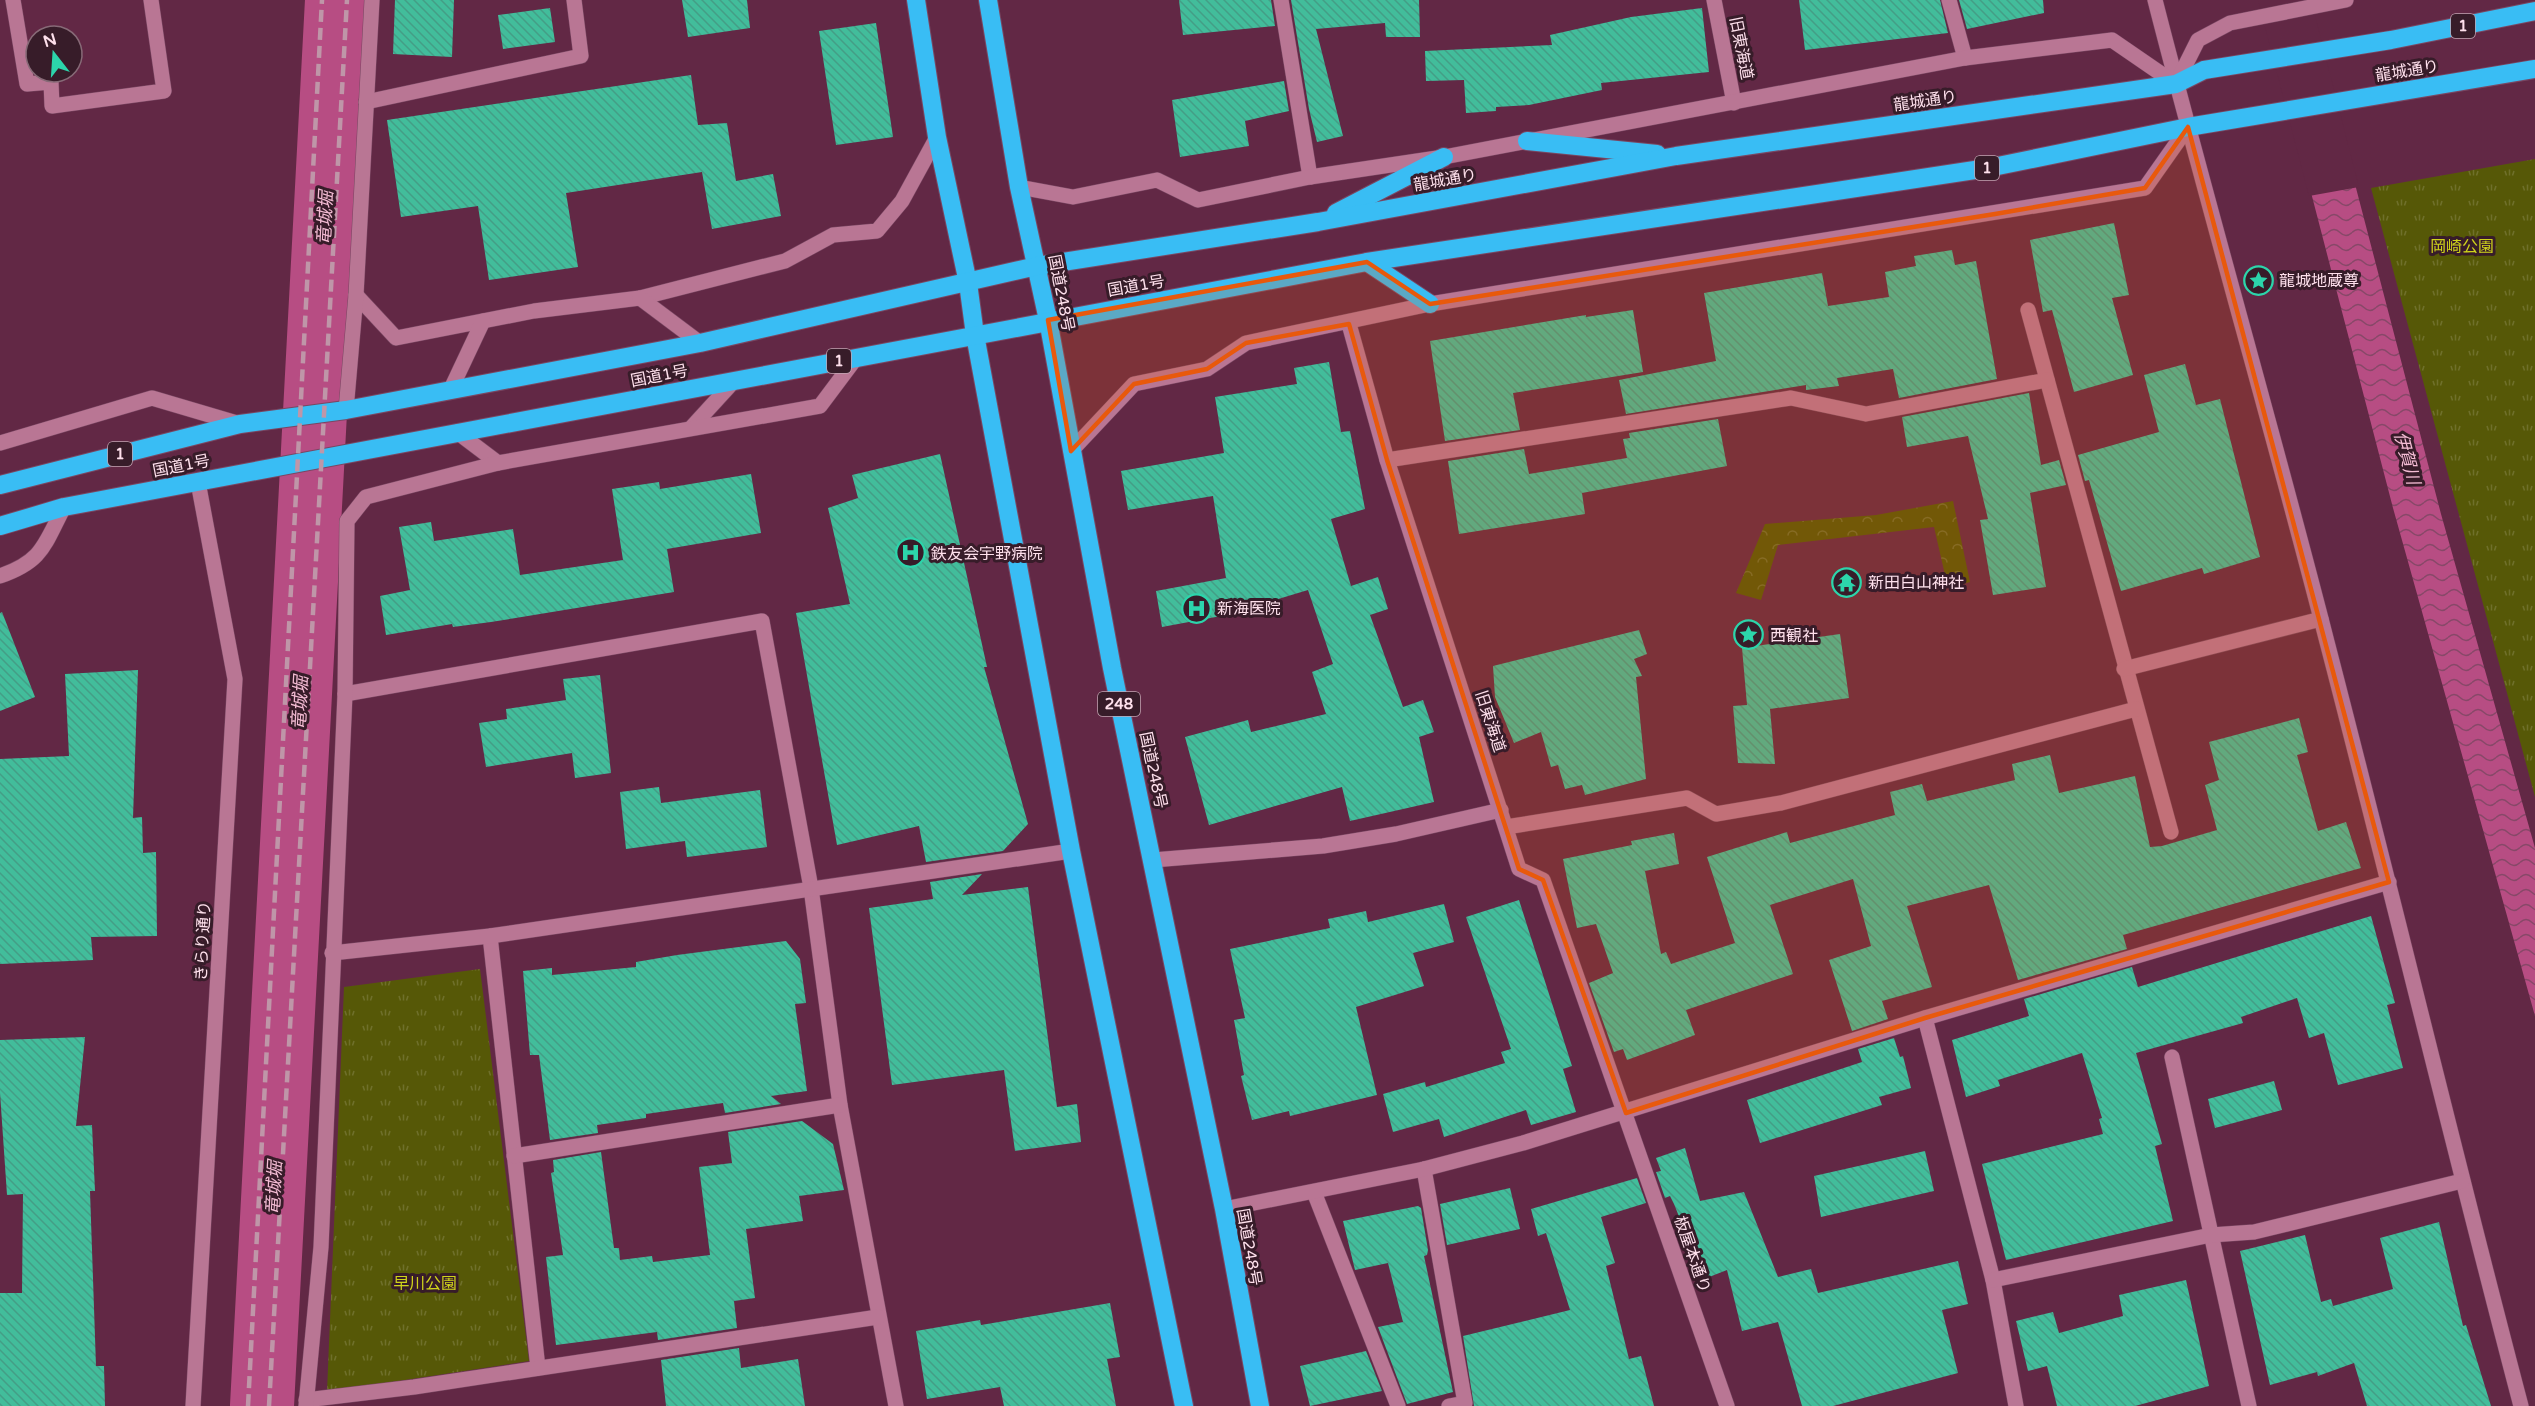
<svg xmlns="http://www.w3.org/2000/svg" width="2535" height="1406" viewBox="0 0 2535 1406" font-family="'Varela Round','Noto Sans JP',sans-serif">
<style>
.grass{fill:url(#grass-tufts)}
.forest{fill:url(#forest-crowns)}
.water{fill:url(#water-waves)}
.pier{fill:#622845}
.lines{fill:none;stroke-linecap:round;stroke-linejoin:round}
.river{stroke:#b74d83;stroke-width:64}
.building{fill:url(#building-back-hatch)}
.minor-casing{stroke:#794762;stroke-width:16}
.highway-casing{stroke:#794762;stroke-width:20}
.minor{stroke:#b97694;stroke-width:15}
.highway{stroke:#39bdf4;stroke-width:18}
.rail{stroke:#bf96a8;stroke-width:4.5;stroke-dasharray:12 6;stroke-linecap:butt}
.marked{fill:#e8590c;fill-opacity:0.2;stroke:#e8590c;stroke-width:4.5;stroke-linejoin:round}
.labels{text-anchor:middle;stroke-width:6;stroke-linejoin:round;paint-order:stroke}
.shield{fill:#371c29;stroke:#c2a5b2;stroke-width:1.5}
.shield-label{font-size:15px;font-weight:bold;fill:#fee0ec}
.street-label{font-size:16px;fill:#fee0ec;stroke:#371c29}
.park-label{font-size:16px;fill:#cfd31b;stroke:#371c29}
.poi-label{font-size:16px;fill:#fee0ec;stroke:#371c29;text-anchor:start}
.water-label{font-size:18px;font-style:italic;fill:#f4bcd4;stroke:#371c29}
</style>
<defs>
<pattern id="grass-tufts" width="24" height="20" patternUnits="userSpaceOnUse" patternTransform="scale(1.5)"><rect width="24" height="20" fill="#565807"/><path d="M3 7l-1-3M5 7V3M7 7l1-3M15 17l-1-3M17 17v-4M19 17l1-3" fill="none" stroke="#6f702b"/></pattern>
<pattern id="forest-crowns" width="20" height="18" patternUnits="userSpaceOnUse" patternTransform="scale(1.5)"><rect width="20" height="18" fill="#565807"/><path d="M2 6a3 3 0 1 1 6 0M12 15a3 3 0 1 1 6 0" fill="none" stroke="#6f702b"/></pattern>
<pattern id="water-waves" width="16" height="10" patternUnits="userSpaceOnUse" patternTransform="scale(1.5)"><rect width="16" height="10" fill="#b74d83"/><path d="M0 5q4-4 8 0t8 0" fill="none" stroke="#874868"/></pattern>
<pattern id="building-back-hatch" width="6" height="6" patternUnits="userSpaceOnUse" patternTransform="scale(1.5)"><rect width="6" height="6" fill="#42bd9b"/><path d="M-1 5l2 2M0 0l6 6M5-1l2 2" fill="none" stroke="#449e86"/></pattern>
</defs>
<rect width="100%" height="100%" fill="#622845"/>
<!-- grass -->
<g class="grass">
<path d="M 2535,159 L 2535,797 L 2371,188 Z"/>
<path d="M 480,969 L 529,1361 L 327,1392 L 344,987 Z"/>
</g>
<!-- forest -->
<path class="forest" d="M 1953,501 L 1970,582 L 1948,588 L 1934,527 L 1778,545 L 1761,600 L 1736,593 L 1765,524 L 1876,515 Z"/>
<!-- water -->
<path class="water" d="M 2261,0 L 2307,0 L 2441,514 L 2535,848 L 2535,1016 L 2393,508 Z"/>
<!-- pier -->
<path class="pier" d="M 2258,0 L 2311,0 L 2359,187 L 2309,196 Z"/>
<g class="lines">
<!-- river -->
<path class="river" d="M 262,1406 L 337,0"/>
</g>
<!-- building -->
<g class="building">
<path d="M 395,0 L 454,0 L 452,57 L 393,54 Z"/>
<path d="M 682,0 L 747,0 L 750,28 L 688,37 Z"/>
<path d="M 1179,0 L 1271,0 L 1275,26 L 1183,35 Z"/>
<path d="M 1291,0 L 1419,0 L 1420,37 L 1386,37 L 1385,23 L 1316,29 L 1343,136 L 1317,142 L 1309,109 Z"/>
<path d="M 1799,0 L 1940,0 L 1948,33 L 1805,50 Z"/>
<path d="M 1959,0 L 2043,0 L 2044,13 L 1967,29 Z"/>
<path d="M 550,8 L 555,42 L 503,49 L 498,15 Z"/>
<path d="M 1702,8 L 1709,72 L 1601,83 L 1602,90 L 1529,105 L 1496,107 L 1496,111 L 1466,113 L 1464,80 L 1426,81 L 1425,51 L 1552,45 L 1550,35 L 1631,17 Z"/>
<path d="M 876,23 L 893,137 L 836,145 L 819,31 Z"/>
<path d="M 691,75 L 698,125 L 727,123 L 736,181 L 773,174 L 781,216 L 712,229 L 702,172 L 566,193 L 578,267 L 489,280 L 478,206 L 401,217 L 387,120 Z"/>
<path d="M 1284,81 L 1289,111 L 1245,121 L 1249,146 L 1180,157 L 1172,100 Z"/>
<path d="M 2114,223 L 2129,295 L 2112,298 L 2133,375 L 2074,392 L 2052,310 L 2043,312 L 2030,240 Z"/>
<path d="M 1952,250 L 1955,265 L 1976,261 L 1997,379 L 1899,398 L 1893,369 L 1837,378 L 1839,386 L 1806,390 L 1806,385 L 1626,414 L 1619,380 L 1716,361 L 1704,293 L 1822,273 L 1828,306 L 1889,297 L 1885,272 L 1916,266 L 1914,256 Z"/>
<path d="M 1633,310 L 1643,372 L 1513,393 L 1520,430 L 1445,441 L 1430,341 L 1586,315 L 1586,317 Z"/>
<path d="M 1329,362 L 1341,432 L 1350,431 L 1365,509 L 1331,519 L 1351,586 L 1378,577 L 1388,609 L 1370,615 L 1403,707 L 1423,700 L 1434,732 L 1419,737 L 1434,802 L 1350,821 L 1342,787 L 1209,825 L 1185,737 L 1248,720 L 1251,732 L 1326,714 L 1312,672 L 1333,664 L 1308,590 L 1248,608 L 1248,611 L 1162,627 L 1156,591 L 1226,578 L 1213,496 L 1128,510 L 1121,471 L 1224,453 L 1215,397 L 1297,384 L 1294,368 Z"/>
<path d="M 2185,364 L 2196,405 L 2220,399 L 2260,557 L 2204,574 L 2202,568 L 2121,591 L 2089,480 L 2085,481 L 2078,455 L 2159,432 L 2144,375 Z"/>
<path d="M 2029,393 L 2041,465 L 2059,460 L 2066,485 L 2030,493 L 2046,587 L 1993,595 L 1980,520 L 1988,519 L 1968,436 L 1907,447 L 1902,417 Z"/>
<path d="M 1718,419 L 1727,466 L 1582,493 L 1585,514 L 1459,534 L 1448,461 L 1524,449 L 1529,474 L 1627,458 L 1623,439 L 1630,438 L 1629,433 Z"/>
<path d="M 940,454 L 987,667 L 984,667 L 1028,824 L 1003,851 L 926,862 L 919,826 L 837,845 L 796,613 L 850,604 L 828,508 L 858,498 L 852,475 Z"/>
<path d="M 751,474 L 761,533 L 667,549 L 674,592 L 491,622 L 453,627 L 452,624 L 386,635 L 380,596 L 410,590 L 399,527 L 431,522 L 434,541 L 513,529 L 520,575 L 623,560 L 612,489 L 659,482 L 660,489 Z"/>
<path d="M 2,612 L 35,697 L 0,711 L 0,613 Z"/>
<path d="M 1639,630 L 1647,654 L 1634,659 L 1642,676 L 1636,677 L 1646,779 L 1585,795 L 1582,785 L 1565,789 L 1558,765 L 1551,767 L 1541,732 L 1514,743 L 1495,697 L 1493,666 Z"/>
<path d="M 1840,634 L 1849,698 L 1770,709 L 1775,764 L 1738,763 L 1733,706 L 1747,705 L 1742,648 Z"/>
<path d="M 138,670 L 133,818 L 142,817 L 143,853 L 156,852 L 157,936 L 91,937 L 93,960 L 0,964 L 0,759 L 69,756 L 65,674 Z"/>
<path d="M 600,675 L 611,773 L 575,778 L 572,753 L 486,767 L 479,723 L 507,719 L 506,709 L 566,700 L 563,679 Z"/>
<path d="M 2299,718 L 2308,752 L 2297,755 L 2318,831 L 2346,822 L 2361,868 L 2123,935 L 2127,949 L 2018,980 L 1989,885 L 1907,906 L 1932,987 L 1882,1001 L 1888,1019 L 1852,1031 L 1829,960 L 1871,946 L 1853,879 L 1770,905 L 1793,974 L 1686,1010 L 1695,1035 L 1627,1060 L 1623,1049 L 1614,1052 L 1589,983 L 1613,973 L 1596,924 L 1577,928 L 1563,859 L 1632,845 L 1631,841 L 1674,833 L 1679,864 L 1645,871 L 1661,954 L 1666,952 L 1671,964 L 1735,943 L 1707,857 L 1787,832 L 1790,843 L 1895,815 L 1890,792 L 1922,784 L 1927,801 L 2015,780 L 2012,764 L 2050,755 L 2059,793 L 2135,776 L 2150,847 L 2162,846 L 2217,830 L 2205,785 L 2219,780 L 2209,742 Z"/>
<path d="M 659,787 L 661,803 L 760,790 L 767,847 L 687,857 L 685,841 L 626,849 L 620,792 Z"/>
<path d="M 982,874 L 962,895 L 1028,887 L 1057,1107 L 1077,1104 L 1081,1142 L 1015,1151 L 1004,1070 L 892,1085 L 869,908 L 933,899 L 930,882 Z"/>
<path d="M 1519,900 L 1572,1066 L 1563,1069 L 1576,1112 L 1531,1125 L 1526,1110 L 1444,1137 L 1439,1119 L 1393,1132 L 1383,1094 L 1425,1082 L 1426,1087 L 1505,1063 L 1501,1052 L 1511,1049 L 1466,917 Z"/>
<path d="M 1444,904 L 1454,942 L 1413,953 L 1424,986 L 1356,1007 L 1377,1095 L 1290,1116 L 1289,1111 L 1252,1120 L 1241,1076 L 1244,1075 L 1234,1020 L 1245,1018 L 1230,949 L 1330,928 L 1328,919 L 1366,911 L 1368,922 Z"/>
<path d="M 2371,916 L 2395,1003 L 2387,1005 L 2403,1068 L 2338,1085 L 2324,1033 L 2309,1038 L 2297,998 L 2241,1017 L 2243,1023 L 2136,1053 L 2162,1144 L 2155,1146 L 2173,1221 L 2006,1260 L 1982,1164 L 2103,1134 L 2099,1119 L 2102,1118 L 2082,1053 L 1998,1080 L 2000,1086 L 1966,1097 L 1952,1040 L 2029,1016 L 2024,999 L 2132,967 L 2138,987 Z"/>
<path d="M 786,941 L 800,959 L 806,1003 L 795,1004 L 807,1091 L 771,1096 L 781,1104 L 725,1113 L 723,1103 L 646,1114 L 646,1118 L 597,1125 L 598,1133 L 550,1140 L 539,1055 L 530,1055 L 523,971 L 552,968 L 552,975 L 636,967 L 636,962 L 677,955 Z"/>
<path d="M 85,1037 L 76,1126 L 92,1125 L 95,1191 L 90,1191 L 96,1366 L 104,1366 L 105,1406 L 0,1406 L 0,1293 L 22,1293 L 23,1194 L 7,1195 L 0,1093 L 0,1040 Z"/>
<path d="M 1894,1038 L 1900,1057 L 1903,1056 L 1911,1088 L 1879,1097 L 1882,1105 L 1760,1143 L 1747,1100 L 1862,1062 L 1858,1049 Z"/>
<path d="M 2274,1081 L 2282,1110 L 2215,1128 L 2208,1099 Z"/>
<path d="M 802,1121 L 833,1144 L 844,1190 L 799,1196 L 803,1221 L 746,1229 L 755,1298 L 734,1301 L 737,1328 L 658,1340 L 657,1332 L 556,1345 L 546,1257 L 563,1255 L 551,1173 L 554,1172 L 553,1160 L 601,1152 L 614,1248 L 619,1248 L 620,1260 L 652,1256 L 653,1262 L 710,1255 L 699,1167 L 732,1163 L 728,1132 Z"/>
<path d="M 1685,1148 L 1700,1201 L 1744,1192 L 1778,1277 L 1811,1269 L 1818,1293 L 1958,1261 L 1968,1304 L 1942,1310 L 1958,1373 L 1833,1406 L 1802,1406 L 1778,1322 L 1742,1331 L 1727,1270 L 1704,1279 L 1674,1204 L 1670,1196 L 1665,1198 L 1656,1172 L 1661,1171 L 1656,1158 Z"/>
<path d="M 1925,1151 L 1934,1191 L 1821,1217 L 1814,1176 Z"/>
<path d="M 1637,1178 L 1646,1203 L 1601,1217 L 1615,1263 L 1606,1266 L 1629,1359 L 1641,1356 L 1654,1406 L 1474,1406 L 1463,1336 L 1570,1310 L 1546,1233 L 1538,1236 L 1531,1209 Z"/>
<path d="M 1510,1188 L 1520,1229 L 1447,1245 L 1440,1204 Z"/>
<path d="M 1418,1206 L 1421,1208 L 1428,1250 L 1427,1255 L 1424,1256 L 1453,1392 L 1407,1404 L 1378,1327 L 1403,1322 L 1388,1263 L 1355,1270 L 1343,1221 Z"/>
<path d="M 2439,1222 L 2463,1326 L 2466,1325 L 2491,1406 L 2367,1406 L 2354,1363 L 2318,1376 L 2317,1372 L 2270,1385 L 2240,1251 L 2305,1235 L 2321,1302 L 2331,1299 L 2333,1306 L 2393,1289 L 2380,1238 Z"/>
<path d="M 2186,1280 L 2209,1386 L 2135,1406 L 2057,1406 L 2047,1366 L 2028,1371 L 2016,1321 L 2053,1312 L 2059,1333 L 2123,1316 L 2119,1295 Z"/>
<path d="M 1110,1303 L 1120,1357 L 1107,1359 L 1116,1406 L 1004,1406 L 1000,1387 L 927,1399 L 916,1331 L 980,1320 L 981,1325 Z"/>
<path d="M 739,1348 L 741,1368 L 798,1359 L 805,1406 L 666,1406 L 661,1360 Z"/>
<path d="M 1366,1351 L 1382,1391 L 1310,1406 L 1300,1366 Z"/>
</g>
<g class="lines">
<defs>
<g id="minor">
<path d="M 13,0 L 27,84 L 51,82 L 52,106 L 164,91 L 151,0"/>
<path d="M 1281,0 L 1310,177"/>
<path d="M 1714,0 L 1734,103"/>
<path d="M 1949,0 L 1965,58"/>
<path d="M 2155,0 C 2210,215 2272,427 2327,642 C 2393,896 2454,1152 2521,1406"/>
<path d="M 366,102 L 581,56 L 574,0"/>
<path d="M 1019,187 L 1073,197 L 1157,180 L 1198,200 L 1310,177 L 1444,157 L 1965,58 L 2112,40 L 2176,84 L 2198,40 L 2230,23 L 2346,0"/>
<path d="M 356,295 L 396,338 L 534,311 L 640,298 L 785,261 L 833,235 L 877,231 L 902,201 L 937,137"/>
<path d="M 640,298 L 700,343"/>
<path d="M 2028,310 L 2171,832"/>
<path d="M 1349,324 L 1387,460 L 1519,869 L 1543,880 L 1727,1406"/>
<path d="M 450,391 L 483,321"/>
<path d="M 346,410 L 356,295 L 372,0"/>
<path d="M 691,428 L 734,381"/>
<path d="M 457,432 L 498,463"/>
<path d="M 0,443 L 152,398 L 240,424"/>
<path d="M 1071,451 L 1134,384 L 1207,369 L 1246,343 L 1430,304 L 2145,188 L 2188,127"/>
<path d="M 1387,460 L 1791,398 L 1866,414 L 2047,380"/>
<path d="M 0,576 C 43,561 44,545 64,507"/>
<path d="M 2124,669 L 2321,619"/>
<path d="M 345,694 L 762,621 L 811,888 L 840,1105 L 896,1406"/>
<path d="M 1506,827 L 1687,798 L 1716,814 L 1781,803 L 2136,709"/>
<path d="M 1153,860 L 1323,846 L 1396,834 L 1501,810"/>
<path d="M 490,936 L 538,1368"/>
<path d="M 332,953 L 490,936 L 1071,851"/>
<path d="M 1925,1018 L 1993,1280 L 2016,1406"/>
<path d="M 2172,1057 L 2249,1406"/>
<path d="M 514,1156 L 840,1105"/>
<path d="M 1424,1169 L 1465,1403 L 1449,1406"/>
<path d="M 1314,1192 L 1398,1406"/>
<path d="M 1224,1209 L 1424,1169 L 1523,1143 L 1925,1018 L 2389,882"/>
<path d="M 1993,1280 L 2211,1235 L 2254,1232 L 2462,1181"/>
<path d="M 306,1400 L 414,1387 L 878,1317"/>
<path d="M 193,1406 L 235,679 L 198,482"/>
<path d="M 306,1406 L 321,1247 L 345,694 L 347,521 L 366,497 L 498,463 L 820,406 L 856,358"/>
</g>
<g id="highway">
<path d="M 916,0 L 937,137 L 968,283 L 975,335 L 1071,851 L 1184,1406"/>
<path d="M 988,0 L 1019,187 L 1048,320 L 1112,668 L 1224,1209 L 1260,1406"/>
<path d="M 1527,141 L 1657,154"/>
<path d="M 1336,213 L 1444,157"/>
<path d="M 1367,262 L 1430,304"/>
<path d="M 0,485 L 240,424 L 346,410 L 700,343 L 1037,266 L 1318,222 L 1676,156 L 2176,84 L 2204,70 L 2391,40 L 2535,11"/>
<path d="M 0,526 L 64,507 L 1367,262 L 1988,168 L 2188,127 L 2535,69"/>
</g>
</defs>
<!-- minor casing -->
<use href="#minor" class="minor-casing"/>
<!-- highway casing -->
<use href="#highway" class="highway-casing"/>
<!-- minor -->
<use href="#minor" class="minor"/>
<!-- highway -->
<use href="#highway" class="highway"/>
<!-- rail -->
<g class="rail">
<path d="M 248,1406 L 322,0"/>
<path d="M 269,1406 L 347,0"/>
</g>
</g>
<!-- marked area -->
<path class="marked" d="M 2188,127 L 2389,882 L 1925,1018 L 1626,1113 L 1543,880 L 1519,869 L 1387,460 L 1349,324 L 1246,343 L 1207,369 L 1134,384 L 1071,451 L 1048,320 L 1367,262 L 1430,304 L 1995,214 L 2145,188 Z"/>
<!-- icons -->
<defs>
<symbol id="sight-ring" viewBox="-11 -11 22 22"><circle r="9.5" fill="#371c29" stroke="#2cd5ab" stroke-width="1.5"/><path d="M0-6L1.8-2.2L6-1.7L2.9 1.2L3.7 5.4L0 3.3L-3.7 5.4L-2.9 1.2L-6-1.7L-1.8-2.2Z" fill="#2cd5ab"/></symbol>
<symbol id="hospital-ring" viewBox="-11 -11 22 22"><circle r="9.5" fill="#371c29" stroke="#2cd5ab" stroke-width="1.5"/><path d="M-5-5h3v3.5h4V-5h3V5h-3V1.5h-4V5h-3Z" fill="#2cd5ab"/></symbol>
<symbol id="temple-ring" viewBox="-11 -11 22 22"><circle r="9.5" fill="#371c29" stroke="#2cd5ab" stroke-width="1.5"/><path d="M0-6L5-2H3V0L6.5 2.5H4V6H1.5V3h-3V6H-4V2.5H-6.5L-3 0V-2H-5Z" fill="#2cd5ab"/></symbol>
</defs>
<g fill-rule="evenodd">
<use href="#sight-ring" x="2242" y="264" width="33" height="33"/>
<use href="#hospital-ring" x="894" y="536" width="33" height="33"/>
<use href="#temple-ring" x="1830" y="566" width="33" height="33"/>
<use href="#hospital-ring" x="1180" y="592" width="33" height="33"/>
<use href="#sight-ring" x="1732" y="618" width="33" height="33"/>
</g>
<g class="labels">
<!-- shield labels -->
<g class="shield">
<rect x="2451" y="14" width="24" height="24" rx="4.5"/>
<rect x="1975" y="156" width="24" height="24" rx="4.5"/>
<rect x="827" y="349" width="24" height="24" rx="4.5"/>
<rect x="108" y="442" width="24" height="24" rx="4.5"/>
<rect x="1098" y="692" width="42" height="24" rx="4.5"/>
</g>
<g class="shield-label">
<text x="2463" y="31">1</text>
<text x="1987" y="173">1</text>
<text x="839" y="366">1</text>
<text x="120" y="459">1</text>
<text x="1119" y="709">248</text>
</g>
<!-- street labels -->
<g class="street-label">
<text transform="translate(1742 48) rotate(79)" y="6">旧東海道</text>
<text transform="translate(2407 70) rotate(-9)" y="6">龍城通り</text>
<text transform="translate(1925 100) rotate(-8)" y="6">龍城通り</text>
<text transform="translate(1445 179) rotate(-10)" y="6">龍城通り</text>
<text transform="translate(1136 285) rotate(-10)" y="6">国道1号</text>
<text transform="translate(1062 293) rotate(79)" y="6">国道248号</text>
<text transform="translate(659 375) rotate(-11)" y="6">国道1号</text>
<text transform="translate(181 465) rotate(-11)" y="6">国道1号</text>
<text transform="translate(1491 721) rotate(72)" y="6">旧東海道</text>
<text transform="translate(1154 770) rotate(78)" y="6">国道248号</text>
<text transform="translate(202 941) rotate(-87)" y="6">きらり通り</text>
<text transform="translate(1250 1247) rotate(80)" y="6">国道248号</text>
<text transform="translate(1693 1254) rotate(71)" y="6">板屋本通り</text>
</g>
<!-- park labels -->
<g class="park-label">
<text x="2462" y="252">岡崎公園</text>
<text x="425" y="1289">早川公園</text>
</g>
<!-- poi labels -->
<g class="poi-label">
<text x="2279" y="286">龍城地蔵尊</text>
<text x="931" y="559">鉄友会宇野病院</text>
<text x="1868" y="588">新田白山神社</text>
<text x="1217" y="614">新海医院</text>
<text x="1770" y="641">西観社</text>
</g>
<!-- water labels -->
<g class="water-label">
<text transform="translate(325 218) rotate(-87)" y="6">竜城堀</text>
<text transform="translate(2407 458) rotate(75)" y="6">伊賀川</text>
<text transform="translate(300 703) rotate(-87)" y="6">竜城堀</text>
<text transform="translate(274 1188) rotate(-87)" y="6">竜城堀</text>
</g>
</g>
<!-- north arrow -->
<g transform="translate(54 54) rotate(343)"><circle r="28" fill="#371c29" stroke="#876a77" stroke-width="1.5"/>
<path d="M0-4.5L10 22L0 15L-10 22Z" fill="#2cd5ab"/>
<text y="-9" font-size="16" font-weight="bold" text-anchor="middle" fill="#fee0ec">N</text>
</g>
</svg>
